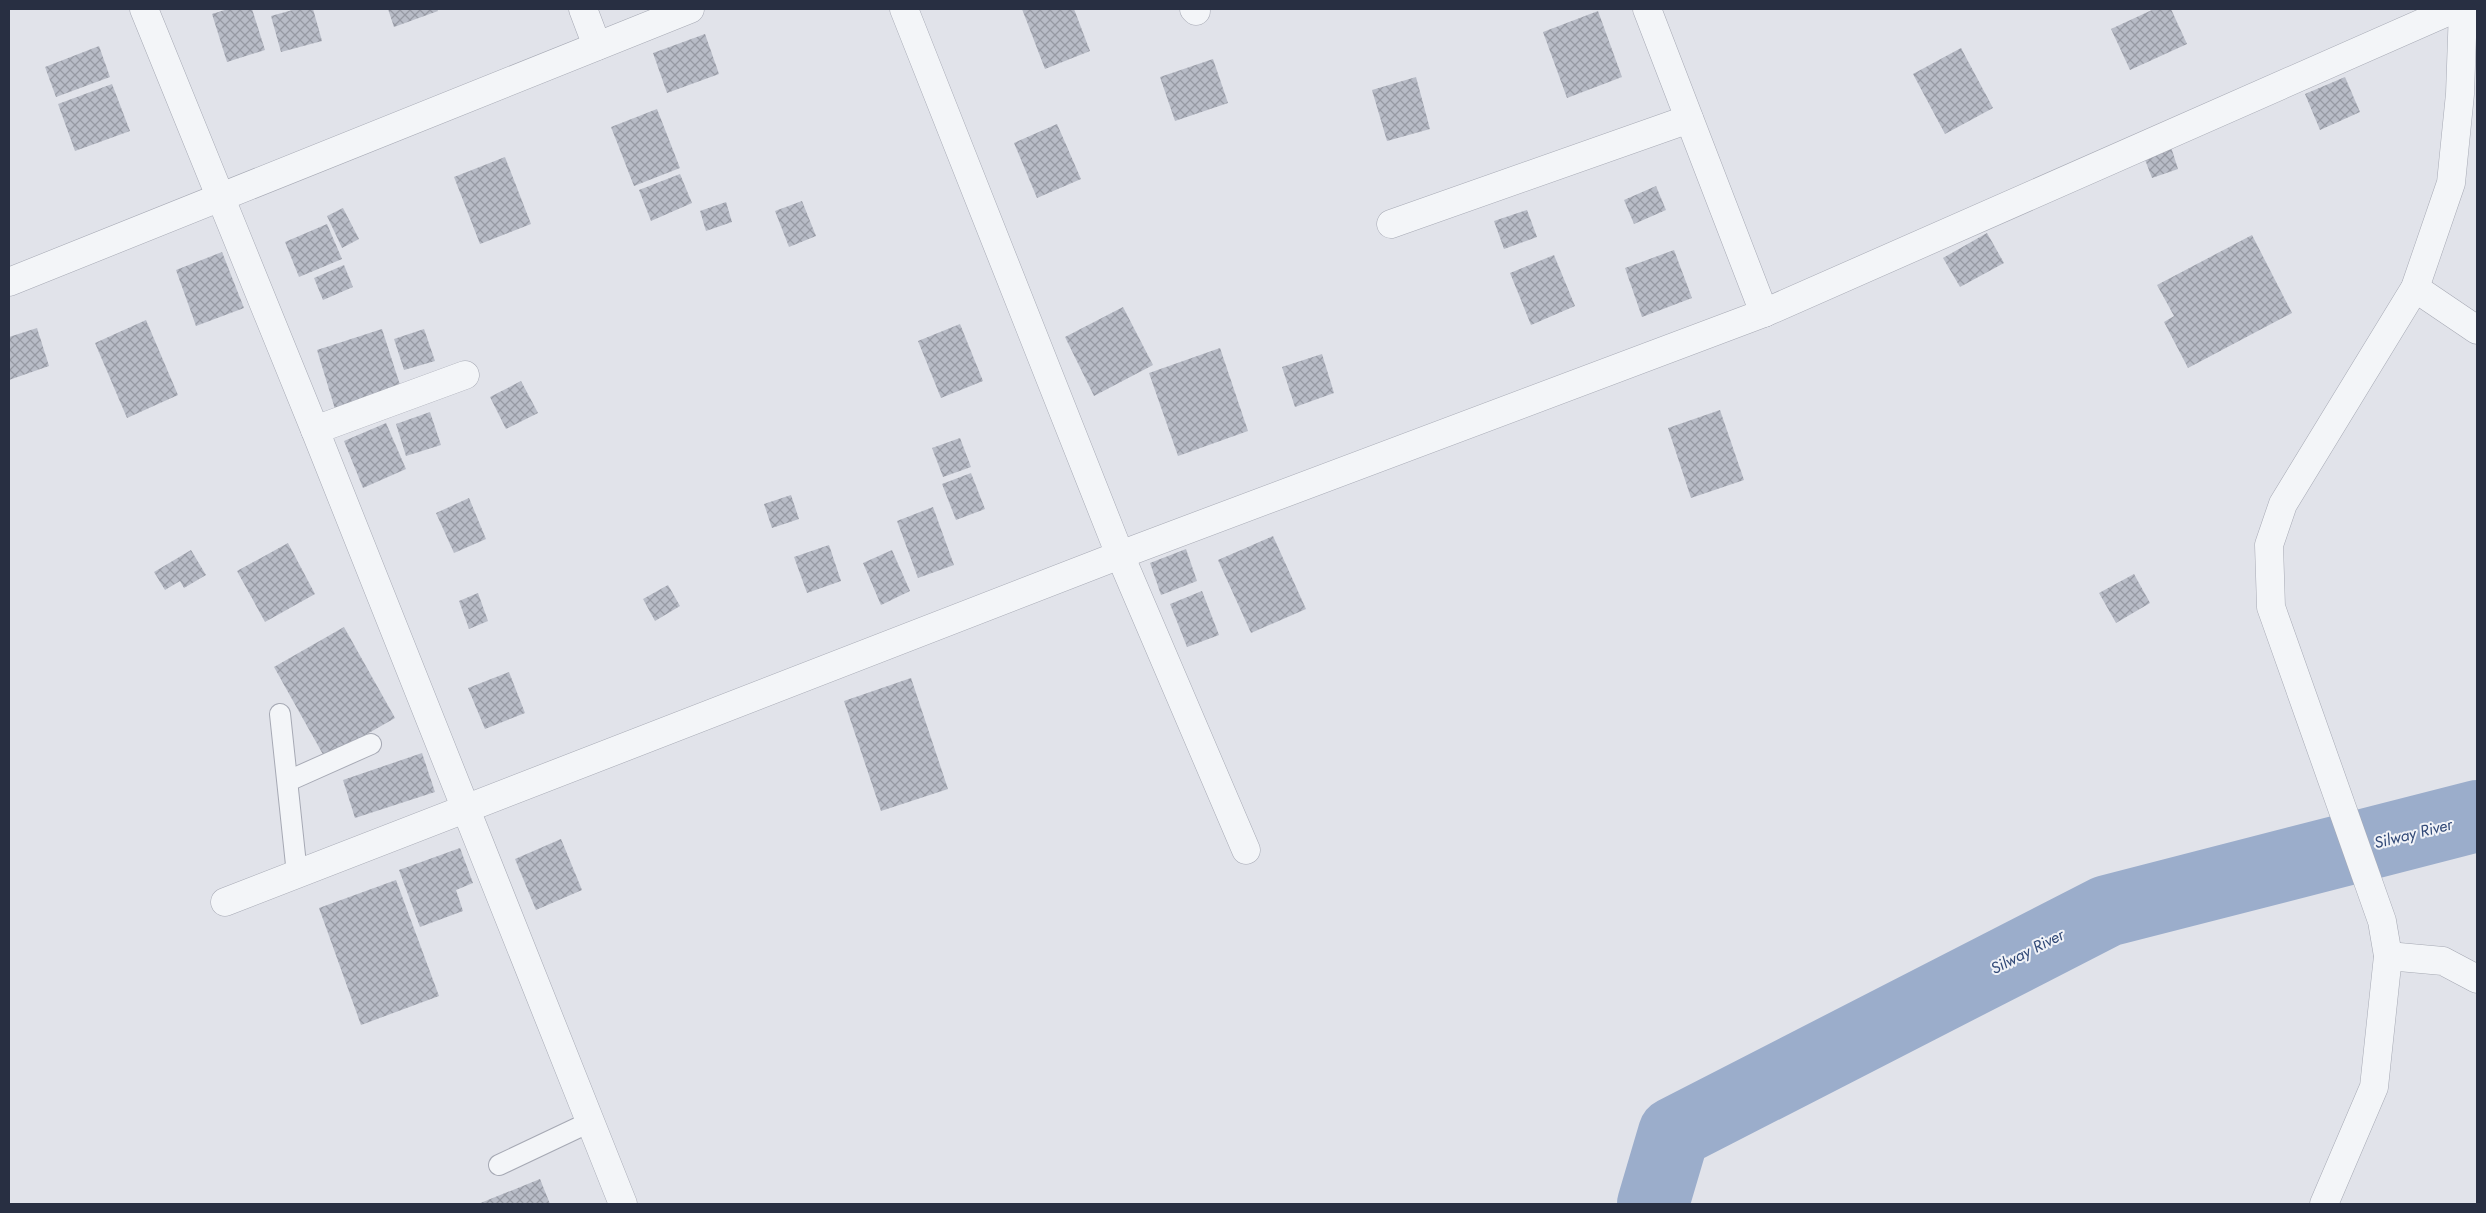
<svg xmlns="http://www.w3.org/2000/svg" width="2486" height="1213" viewBox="0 0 2486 1213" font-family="Jost,sans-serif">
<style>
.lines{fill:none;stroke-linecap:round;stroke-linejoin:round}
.river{stroke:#9badcb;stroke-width:72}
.building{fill:url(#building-cross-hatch)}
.service-casing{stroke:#a6a9b4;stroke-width:22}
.minor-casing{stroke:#a6a9b4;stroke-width:29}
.tertiary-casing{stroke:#a6a9b4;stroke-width:29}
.service{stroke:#f3f5f8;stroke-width:20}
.minor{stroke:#f3f5f8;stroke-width:28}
.tertiary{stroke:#f3f5f8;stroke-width:28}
.labels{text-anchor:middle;stroke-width:4;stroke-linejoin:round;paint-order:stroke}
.water-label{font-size:16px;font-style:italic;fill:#314977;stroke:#f0f2f7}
</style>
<defs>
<pattern id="building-cross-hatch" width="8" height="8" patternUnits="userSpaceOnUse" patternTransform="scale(1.25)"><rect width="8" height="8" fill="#b8bcc7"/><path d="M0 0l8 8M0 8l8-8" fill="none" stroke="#9699a3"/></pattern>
</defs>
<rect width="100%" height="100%" fill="#e1e3ea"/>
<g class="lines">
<!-- river -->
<path class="river" d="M 1653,1204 L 1674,1133 L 2107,911 L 2477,816"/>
</g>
<!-- building -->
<g class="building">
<path d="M 228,9 L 252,9 L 265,50 L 227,62 L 212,14 Z"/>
<path d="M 296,9 L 313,9 L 322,41 L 281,52 L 271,16 Z"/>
<path d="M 388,9 L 437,9 L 438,11 L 394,27 Z"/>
<path d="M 1022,9 L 1074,9 L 1090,51 L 1045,69 Z"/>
<path d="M 2154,9 L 2171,9 L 2187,44 L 2130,70 L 2111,29 Z"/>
<path d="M 1598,11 L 1622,77 L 1567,98 L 1543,32 Z"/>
<path d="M 705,34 L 719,74 L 667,93 L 653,53 Z"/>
<path d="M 99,46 L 110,77 L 56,97 L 45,67 Z"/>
<path d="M 1961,48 L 1993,108 L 1945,134 L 1913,74 Z"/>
<path d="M 1213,59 L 1228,103 L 1175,121 L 1160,77 Z"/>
<path d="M 1416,77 L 1430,129 L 1387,141 L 1372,90 Z"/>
<path d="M 2345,77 L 2360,112 L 2320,130 L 2305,94 Z"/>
<path d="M 112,84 L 130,131 L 75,151 L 58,104 Z"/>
<path d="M 657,109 L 680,168 L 634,186 L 611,127 Z"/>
<path d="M 1057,124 L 1081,179 L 1037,198 L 1014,143 Z"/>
<path d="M 2171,147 L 2178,169 L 2152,178 L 2144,157 Z"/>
<path d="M 505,157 L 531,224 L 480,244 L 454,177 Z"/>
<path d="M 680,174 L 692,203 L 651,221 L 639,190 Z"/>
<path d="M 1656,186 L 1666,210 L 1634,224 L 1624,200 Z"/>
<path d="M 802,201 L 816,236 L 789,247 L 775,211 Z"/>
<path d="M 726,202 L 732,222 L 706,231 L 700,211 Z"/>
<path d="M 343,208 L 359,239 L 342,248 L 327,216 Z"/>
<path d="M 1527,210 L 1537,237 L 1504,249 L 1494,221 Z"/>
<path d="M 327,224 L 342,259 L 299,277 L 285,242 Z"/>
<path d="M 1987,233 L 2004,263 L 1960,287 L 1943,258 Z"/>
<path d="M 2252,235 L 2292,313 L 2188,368 L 2164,322 L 2174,316 L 2157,285 Z"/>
<path d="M 1674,250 L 1692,298 L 1642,317 L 1625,268 Z"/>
<path d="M 222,252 L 244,308 L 196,326 L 176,270 Z"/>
<path d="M 1554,255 L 1575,306 L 1531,325 L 1510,273 Z"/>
<path d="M 344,265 L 353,287 L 323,300 L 314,278 Z"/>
<path d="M 1123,307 L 1153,365 L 1094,396 L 1065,337 Z"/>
<path d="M 146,320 L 178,395 L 127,418 L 95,343 Z"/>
<path d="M 960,324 L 983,381 L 941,398 L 918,341 Z"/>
<path d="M 37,328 L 49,366 L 9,380 L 9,337 Z"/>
<path d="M 382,329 L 401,388 L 335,409 L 317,350 Z"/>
<path d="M 424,329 L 435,361 L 404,370 L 394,339 Z"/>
<path d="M 1220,348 L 1248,431 L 1178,456 L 1149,373 Z"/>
<path d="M 1322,354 L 1334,393 L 1295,407 L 1282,367 Z"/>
<path d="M 521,381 L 538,413 L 506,429 L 490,397 Z"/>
<path d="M 1720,410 L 1744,480 L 1691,498 L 1668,428 Z"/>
<path d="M 430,412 L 441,445 L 406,456 L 396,424 Z"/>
<path d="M 386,423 L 406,469 L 363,488 L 344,441 Z"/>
<path d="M 960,438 L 971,467 L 943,477 L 932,448 Z"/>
<path d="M 971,473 L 985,509 L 956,520 L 942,484 Z"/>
<path d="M 791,495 L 799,519 L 772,528 L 764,504 Z"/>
<path d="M 469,498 L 486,539 L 454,553 L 436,513 Z"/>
<path d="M 933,507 L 954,565 L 918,578 L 897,521 Z"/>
<path d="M 1273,536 L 1306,609 L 1251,633 L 1218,560 Z"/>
<path d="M 288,543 L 315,594 L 265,622 L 237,571 Z"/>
<path d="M 829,545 L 841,581 L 807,593 L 794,557 Z"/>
<path d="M 1186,549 L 1197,581 L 1161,595 L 1150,563 Z"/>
<path d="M 191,550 L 206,575 L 184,588 L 180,581 L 165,590 L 154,572 Z"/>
<path d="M 892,550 L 910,591 L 881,605 L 863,563 Z"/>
<path d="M 2134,574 L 2150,603 L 2116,623 L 2099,593 Z"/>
<path d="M 668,585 L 680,606 L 655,621 L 643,599 Z"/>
<path d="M 1202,591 L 1219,635 L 1187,647 L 1170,604 Z"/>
<path d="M 478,593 L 488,621 L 469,629 L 459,601 Z"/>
<path d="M 344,627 L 395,718 L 325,758 L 274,667 Z"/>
<path d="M 509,672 L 525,713 L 485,729 L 468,688 Z"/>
<path d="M 911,678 L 948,789 L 881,811 L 844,701 Z"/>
<path d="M 422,753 L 435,792 L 355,818 L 343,780 Z"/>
<path d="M 561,839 L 582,890 L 536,910 L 515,859 Z"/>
<path d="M 460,848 L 473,883 L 456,890 L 463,911 L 420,927 L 399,870 Z"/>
<path d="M 396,880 L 439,996 L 361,1025 L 319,908 Z"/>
<path d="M 540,1179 L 550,1204 L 478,1204 Z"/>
</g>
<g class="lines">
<defs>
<g id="service">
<path d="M 280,714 L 297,874"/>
<path d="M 288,781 L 371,744"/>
<path d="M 499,1165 L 592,1121"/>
</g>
<g id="minor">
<path d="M 144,9 L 315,430 L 623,1204"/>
<path d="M 583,9 L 597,46"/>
<path d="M 904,9 L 1120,555 L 1246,850"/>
<path d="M 1194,9 L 1196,11"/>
<path d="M 1647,9 L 1764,313"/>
<path d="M 1391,224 L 1689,119"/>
<path d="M 9,282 L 690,9"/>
<path d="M 2415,288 L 2477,330"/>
<path d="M 315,430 L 465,375"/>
<path d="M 225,902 L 1120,555 L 1764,313 L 2454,9"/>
<path d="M 2388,956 L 2443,961 L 2477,979"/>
</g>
<path id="tertiary" d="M 2324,1204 L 2374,1087 L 2388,956 L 2382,921 L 2271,607 L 2269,545 L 2283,504 L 2415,288 L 2451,183 L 2460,94 L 2463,9"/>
</defs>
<!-- service casing -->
<use href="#service" class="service-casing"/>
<!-- minor casing -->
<use href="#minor" class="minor-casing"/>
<!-- tertiary casing -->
<use href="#tertiary" class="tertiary-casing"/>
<!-- service -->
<use href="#service" class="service"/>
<!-- minor -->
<use href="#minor" class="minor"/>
<!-- tertiary -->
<use href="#tertiary" class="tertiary"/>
</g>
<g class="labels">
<!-- water labels -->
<g class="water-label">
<text transform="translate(2413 833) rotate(-14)" y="6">Silway River</text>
<text transform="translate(2027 951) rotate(-27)" y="6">Silway River</text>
</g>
</g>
<!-- border -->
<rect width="2486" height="1213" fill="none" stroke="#282f42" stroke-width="20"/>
</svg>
